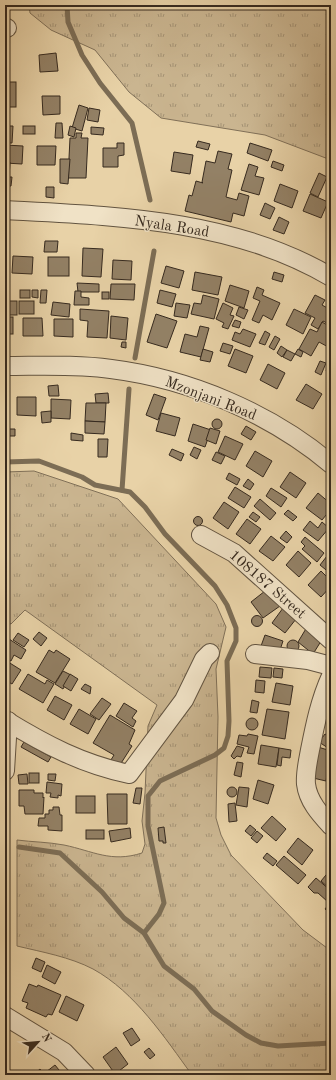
<svg xmlns="http://www.w3.org/2000/svg" width="336" height="1080" viewBox="0 0 336 1080" font-family="'Old Standard TT',serif">
<style>
.grass{fill:url(#grass-tufts);stroke:#807058}
.lines{fill:none;stroke-linecap:round;stroke-linejoin:round}
.stream{stroke:#7c6d55;stroke-width:5}
.building{fill:#938166;stroke:#362a1f}
.minor-casing{stroke:#625441;stroke-width:20}
.minor{stroke:#f0e2c6;stroke-width:18}
.labels{text-anchor:middle;stroke-width:3;stroke-linejoin:round;paint-order:stroke}
.street-label{font-size:15px;fill:#362a1f;stroke:#f0e2c6}
</style>
<defs>
<pattern id="grass-tufts" width="24" height="20" patternUnits="userSpaceOnUse"><rect width="24" height="20" fill="#cab590"/><path d="M3 7l-1-3M5 7V3M7 7l1-3M15 17l-1-3M17 17v-4M19 17l1-3" fill="none" stroke="#a59375"/></pattern>
</defs>
<rect width="100%" height="100%" fill="#e8d2a7"/>
<filter id="stains"><feTurbulence type="fractalNoise" baseFrequency=".005" numOctaves="4"/><feColorMatrix values="0 0 0 0 .2 0 0 0 0 .09 0 0 0 0 .02 0 0 0 .5 -.17"/></filter>
<radialGradient id="worn" r=".72"><stop offset=".6" stop-color="#630" stop-opacity="0"/><stop offset="1" stop-color="#630" stop-opacity=".3"/></radialGradient>
<!-- grass -->
<g class="grass">
<path d="M 29,5 L 331,5 L 331,160 L 265,135 L 161,118 L 129,92 L 95,50 L 51,30 L 30,13 Z"/>
<path d="M 34,471 L 118,499 L 216,604 L 226,627 L 216,669 L 218,717 L 216,818 L 221,835 L 231,855 L 303,930 L 331,951 L 331,1075 L 192,1075 C 165,1038 135,992 93,969 C 70,957 42,952 17,946 L 17,840 C 32,842 48,842 64,845 C 93,851 111,863 142,853 L 145,844 L 142,821 L 145,793 L 148,726 L 157,705 L 25,610 L 11,624 L 5,622 L 5,472 Z"/>
</g>
<g class="lines">
<!-- stream -->
<g class="stream">
<path d="M 67,5 L 68,22 L 82,55 L 100,83 L 132,123 L 150,200"/>
<path d="M 135,358 L 154,251"/>
<path d="M 5,462 L 39,461 L 82,477 L 95,485 L 130,492 L 145,507 L 165,534 L 215,586 L 227,605 L 236,628 L 236,641 L 227,661 L 229,721 L 228,736 L 224,748 L 215,755 L 160,781 L 148,796 L 148,826 L 164,903 L 159,914 L 144,933 L 164,966 L 194,989 L 212,1011 L 246,1035 L 261,1043 L 278,1046 L 331,1043"/>
<path d="M 122,490 L 129,389"/>
<path d="M 19,847 L 60,853 L 102,892 L 124,918 L 144,933"/>
</g>
</g>
<!-- building -->
<g class="building">
<path d="M 5,53 L 8,72 L 5,72 Z"/>
<path d="M 56,53 L 58,71 L 40,72 L 39,55 Z"/>
<rect x="5" y="82" width="11" height="25"/>
<path d="M 42,96 L 60,96 L 60,114 L 43,115 Z"/>
<path d="M 79,105 L 88,108 L 82,131 L 72,128 Z"/>
<path d="M 89,108 L 100,110 L 98,122 L 87,120 Z"/>
<path d="M 56,123 L 62,123 L 63,138 L 55,138 Z"/>
<path d="M 5,126 L 13,126 L 12,143 L 5,143 Z"/>
<rect x="23" y="126" width="12" height="8"/>
<path d="M 70,126 L 76,128 L 74,137 L 68,135 Z"/>
<path d="M 91,127 L 104,128 L 103,135 L 91,134 Z"/>
<path d="M 76,133 L 82,133 L 81,138 L 88,138 L 86,178 L 68,178 L 70,138 L 76,138 Z"/>
<path d="M 198,141 L 210,144 L 208,150 L 196,147 Z"/>
<path d="M 117,143 L 124,143 L 124,155 L 118,156 L 118,167 L 103,167 L 103,148 L 117,148 Z"/>
<path d="M 250,143 L 272,150 L 268,161 L 247,153 Z"/>
<path d="M 5,145 L 23,146 L 22,164 L 5,163 Z"/>
<path d="M 37,146 L 56,146 L 55,165 L 37,165 Z"/>
<path d="M 218,151 L 232,154 L 228,169 L 232,170 L 226,197 L 237,200 L 239,193 L 249,196 L 244,216 L 233,213 L 231,222 L 185,211 L 189,195 L 192,196 L 196,181 L 203,183 L 202,182 L 206,161 L 215,163 Z"/>
<path d="M 174,152 L 193,155 L 190,174 L 171,171 Z"/>
<path d="M 60,159 L 70,159 L 68,184 L 60,183 Z"/>
<path d="M 273,161 L 284,165 L 282,171 L 271,167 Z"/>
<path d="M 5,162 L 10,162 L 9,177 L 12,177 L 11,186 L 5,186 Z"/>
<path d="M 249,164 L 258,167 L 255,176 L 264,178 L 259,195 L 241,190 Z"/>
<path d="M 319,173 L 327,177 L 318,197 L 310,193 Z"/>
<path d="M 280,184 L 298,191 L 292,208 L 274,201 Z"/>
<path d="M 46,187 L 54,187 L 54,198 L 46,197 Z"/>
<path d="M 310,194 L 328,202 L 321,218 L 303,211 Z"/>
<path d="M 265,203 L 275,208 L 270,219 L 260,215 Z"/>
<path d="M 279,217 L 289,222 L 284,234 L 273,230 Z"/>
<path d="M 45,241 L 58,241 L 57,252 L 44,252 Z"/>
<path d="M 83,248 L 103,249 L 101,277 L 82,276 Z"/>
<path d="M 13,256 L 33,257 L 32,274 L 12,273 Z"/>
<rect x="48" y="257" width="21" height="19"/>
<path d="M 113,260 L 132,261 L 131,280 L 112,279 Z"/>
<path d="M 166,266 L 184,271 L 179,288 L 161,283 Z"/>
<path d="M 195,272 L 222,277 L 218,295 L 192,290 Z"/>
<path d="M 274,272 L 284,275 L 282,282 L 272,279 Z"/>
<path d="M 77,283 L 99,284 L 99,292 L 78,292 Z"/>
<path d="M 111,284 L 135,284 L 134,300 L 110,299 Z"/>
<path d="M 230,285 L 249,291 L 244,308 L 225,301 Z"/>
<path d="M 257,287 L 264,290 L 262,295 L 280,303 L 272,320 L 263,315 L 259,323 L 252,320 L 260,301 L 253,298 Z"/>
<rect x="20" y="290" width="10" height="8"/>
<path d="M 32,290 L 38,290 L 38,298 L 32,297 Z"/>
<path d="M 41,290 L 47,290 L 46,303 L 40,303 Z"/>
<path d="M 160,290 L 176,294 L 172,307 L 157,303 Z"/>
<path d="M 75,291 L 81,291 L 81,297 L 89,298 L 89,305 L 74,305 Z"/>
<rect x="102" y="292" width="7" height="7"/>
<path d="M 203,295 L 219,299 L 214,319 L 191,314 L 194,303 L 201,304 Z"/>
<path d="M 315,295 L 325,300 L 322,305 L 331,310 L 331,315 L 327,323 L 323,321 L 318,329 L 311,325 L 315,318 L 305,313 Z"/>
<rect x="5" y="301" width="12" height="14"/>
<rect x="19" y="301" width="15" height="13"/>
<path d="M 53,302 L 70,304 L 69,317 L 51,315 Z"/>
<path d="M 176,303 L 190,305 L 187,318 L 174,316 Z"/>
<path d="M 223,303 L 233,308 L 230,315 L 234,316 L 228,329 L 222,327 L 224,323 L 216,319 Z"/>
<path d="M 239,307 L 248,310 L 244,319 L 236,315 Z"/>
<path d="M 80,309 L 109,311 L 107,338 L 87,337 L 88,321 L 80,320 Z"/>
<path d="M 294,309 L 311,317 L 303,334 L 286,325 Z"/>
<path d="M 156,314 L 177,321 L 167,348 L 147,342 Z"/>
<path d="M 111,316 L 128,318 L 126,340 L 110,338 Z"/>
<rect x="5" y="317" width="8" height="17"/>
<path d="M 23,318 L 42,318 L 43,336 L 23,336 Z"/>
<path d="M 54,319 L 73,319 L 73,337 L 54,336 Z"/>
<path d="M 235,320 L 241,322 L 239,328 L 232,326 Z"/>
<path d="M 322,322 L 331,327 L 330,348 L 319,342 L 311,356 L 299,349 L 310,329 L 317,332 Z"/>
<path d="M 200,326 L 209,328 L 201,357 L 180,352 L 185,334 L 197,337 Z"/>
<path d="M 243,329 L 256,334 L 250,347 L 232,340 L 235,332 L 240,334 Z"/>
<path d="M 265,331 L 270,334 L 265,345 L 259,343 Z"/>
<path d="M 275,336 L 280,339 L 274,350 L 269,347 Z"/>
<path d="M 122,342 L 126,342 L 126,348 L 121,347 Z"/>
<path d="M 223,343 L 233,346 L 230,354 L 220,351 Z"/>
<path d="M 281,346 L 287,350 L 282,357 L 277,353 Z"/>
<path d="M 203,349 L 213,352 L 210,362 L 200,360 Z"/>
<path d="M 235,349 L 253,356 L 246,373 L 228,366 Z"/>
<path d="M 298,349 L 303,352 L 301,357 L 295,354 Z"/>
<path d="M 287,350 L 295,354 L 291,361 L 283,357 Z"/>
<path d="M 320,361 L 326,363 L 321,375 L 315,372 Z"/>
<path d="M 268,364 L 285,373 L 277,389 L 260,380 Z"/>
<path d="M 329,365 L 331,366 L 331,374 L 326,371 Z"/>
<path d="M 306,384 L 322,394 L 313,409 L 296,400 Z"/>
<path d="M 58,385 L 59,396 L 49,396 L 48,386 Z"/>
<path d="M 108,393 L 109,403 L 96,403 L 95,394 Z"/>
<path d="M 154,394 L 166,398 L 158,420 L 146,415 Z"/>
<path d="M 17,397 L 36,397 L 36,416 L 17,415 Z"/>
<path d="M 51,399 L 71,400 L 70,419 L 51,418 Z"/>
<path d="M 86,403 L 106,403 L 105,422 L 85,421 Z"/>
<path d="M 51,411 L 51,422 L 42,423 L 41,412 Z"/>
<path d="M 161,413 L 180,418 L 175,436 L 156,431 Z"/>
<circle cx="217" cy="424" r="5"/>
<path d="M 85,421 L 105,422 L 104,434 L 85,433 Z"/>
<path d="M 193,424 L 211,430 L 205,447 L 188,441 Z"/>
<path d="M 246,426 L 256,432 L 251,440 L 241,434 Z"/>
<path d="M 210,428 L 220,431 L 216,444 L 206,440 Z"/>
<path d="M 6,429 L 15,429 L 15,436 L 7,436 Z"/>
<path d="M 71,433 L 83,435 L 83,441 L 71,440 Z"/>
<path d="M 225,436 L 243,444 L 235,460 L 218,452 Z"/>
<path d="M 98,439 L 108,439 L 107,457 L 98,457 Z"/>
<path d="M 194,447 L 201,450 L 197,459 L 190,455 Z"/>
<path d="M 172,449 L 184,454 L 181,461 L 169,455 Z"/>
<path d="M 255,451 L 272,461 L 263,477 L 246,466 Z"/>
<path d="M 216,452 L 225,456 L 221,464 L 212,460 Z"/>
<path d="M 290,472 L 306,483 L 296,498 L 280,487 Z"/>
<path d="M 229,473 L 240,479 L 237,485 L 226,479 Z"/>
<path d="M 248,479 L 254,484 L 250,490 L 243,486 Z"/>
<path d="M 235,487 L 251,497 L 244,508 L 228,498 Z"/>
<path d="M 271,488 L 287,498 L 281,507 L 266,496 Z"/>
<path d="M 318,493 L 331,504 L 331,509 L 322,520 L 306,508 Z"/>
<path d="M 260,499 L 276,513 L 270,520 L 254,506 Z"/>
<path d="M 224,502 L 239,512 L 228,529 L 213,518 Z"/>
<path d="M 288,510 L 297,517 L 293,521 L 284,514 Z"/>
<path d="M 253,512 L 260,517 L 256,522 L 249,517 Z"/>
<circle cx="198" cy="521" r="4.5"/>
<path d="M 247,519 L 261,529 L 250,544 L 236,534 Z"/>
<path d="M 310,521 L 318,528 L 322,522 L 329,528 L 318,541 L 303,530 Z"/>
<path d="M 286,531 L 292,537 L 287,543 L 280,538 Z"/>
<path d="M 271,536 L 285,547 L 273,561 L 259,551 Z"/>
<path d="M 305,537 L 324,553 L 317,562 L 302,549 L 305,546 L 301,542 Z"/>
<path d="M 298,551 L 311,563 L 299,577 L 286,565 Z"/>
<path d="M 327,556 L 331,559 L 331,574 L 320,565 Z"/>
<path d="M 321,571 L 331,581 L 331,586 L 321,597 L 308,585 Z"/>
<path d="M 265,591 L 280,606 L 263,618 L 251,602 Z"/>
<path d="M 283,608 L 296,619 L 285,633 L 272,623 Z"/>
<circle cx="257" cy="621" r="5.5"/>
<path d="M 307,627 L 323,638 L 313,654 L 298,642 Z"/>
<path d="M 39,632 L 47,638 L 41,646 L 33,639 Z"/>
<path d="M 18,633 L 29,640 L 24,647 L 13,640 Z"/>
<path d="M 265,635 L 283,641 L 279,653 L 261,646 Z"/>
<path d="M 9,639 L 26,650 L 21,659 L 14,655 L 11,661 L 5,657 L 5,645 Z"/>
<circle cx="293" cy="646" r="6"/>
<path d="M 49,650 L 54,653 L 56,650 L 70,659 L 55,683 L 36,672 Z"/>
<path d="M 5,660 L 21,670 L 12,684 L 5,680 Z"/>
<path d="M 260,667 L 272,668 L 271,678 L 259,677 Z"/>
<path d="M 274,668 L 283,669 L 282,678 L 273,677 Z"/>
<path d="M 63,671 L 71,675 L 63,689 L 55,684 Z"/>
<path d="M 28,674 L 45,684 L 47,680 L 54,684 L 43,703 L 19,689 Z"/>
<path d="M 70,674 L 78,679 L 71,691 L 63,686 Z"/>
<path d="M 256,680 L 265,681 L 264,693 L 255,692 Z"/>
<path d="M 276,683 L 293,686 L 290,705 L 272,702 Z"/>
<path d="M 85,684 L 91,687 L 90,694 L 81,689 Z"/>
<path d="M 55,696 L 72,705 L 64,720 L 47,710 Z"/>
<path d="M 102,698 L 111,704 L 99,720 L 90,714 Z"/>
<path d="M 252,700 L 259,702 L 257,713 L 250,712 Z"/>
<path d="M 124,703 L 137,711 L 132,718 L 136,721 L 133,727 L 116,716 Z"/>
<path d="M 79,709 L 96,719 L 88,734 L 70,724 Z"/>
<path d="M 267,709 L 289,712 L 285,739 L 262,735 Z"/>
<path d="M 110,715 L 135,730 L 129,744 L 132,746 L 118,768 L 109,763 L 114,755 L 93,743 Z"/>
<circle cx="252" cy="724" r="6"/>
<path d="M 248,734 L 258,736 L 254,754 L 247,753 L 249,747 L 237,744 L 239,735 L 247,736 Z"/>
<path d="M 325,734 L 331,737 L 331,750 L 319,742 Z"/>
<path d="M 24,742 L 51,757 L 48,762 L 21,747 Z"/>
<path d="M 261,745 L 279,748 L 276,767 L 258,764 Z"/>
<path d="M 237,746 L 244,748 L 241,757 L 237,756 L 234,759 L 231,756 Z"/>
<path d="M 318,747 L 331,751 L 326,781 L 313,778 Z"/>
<path d="M 279,748 L 291,750 L 290,758 L 282,757 L 281,766 L 277,765 Z"/>
<path d="M 237,762 L 243,763 L 241,777 L 234,775 Z"/>
<rect x="29" y="773" width="10" height="10"/>
<path d="M 27,774 L 28,784 L 19,784 L 18,775 Z"/>
<path d="M 48,774 L 56,774 L 55,781 L 48,780 Z"/>
<path d="M 258,780 L 274,785 L 268,804 L 253,799 Z"/>
<path d="M 47,782 L 62,784 L 61,796 L 58,795 L 58,798 L 50,797 L 51,793 L 46,793 Z"/>
<circle cx="232" cy="792" r="5"/>
<path d="M 239,787 L 249,788 L 247,807 L 236,805 Z"/>
<path d="M 136,788 L 142,788 L 140,804 L 133,803 Z"/>
<path d="M 19,790 L 34,790 L 34,793 L 43,793 L 43,798 L 44,797 L 43,814 L 25,814 L 24,806 L 19,806 Z"/>
<path d="M 107,794 L 127,794 L 127,824 L 108,824 Z"/>
<rect x="76" y="796" width="19" height="17"/>
<path d="M 235,803 L 237,821 L 229,822 L 228,804 Z"/>
<path d="M 53,807 L 59,807 L 60,815 L 62,815 L 62,831 L 48,830 L 48,826 L 38,826 L 39,818 L 45,818 L 45,814 L 49,814 L 49,810 L 53,810 Z"/>
<path d="M 272,816 L 286,829 L 276,841 L 261,828 Z"/>
<path d="M 250,825 L 256,830 L 251,836 L 245,831 Z"/>
<path d="M 164,827 L 166,843 L 163,843 L 163,841 L 159,841 L 158,828 Z"/>
<path d="M 130,828 L 131,838 L 111,842 L 109,831 Z"/>
<rect x="86" y="830" width="18" height="9"/>
<path d="M 257,831 L 263,836 L 257,843 L 251,838 Z"/>
<path d="M 298,838 L 313,850 L 302,865 L 287,852 Z"/>
<path d="M 267,853 L 277,861 L 273,866 L 263,858 Z"/>
<path d="M 284,856 L 306,875 L 298,884 L 276,865 Z"/>
<path d="M 331,869 L 331,890 L 321,881 Z"/>
<path d="M 316,878 L 331,891 L 331,899 L 328,902 L 318,893 L 314,893 L 308,887 Z"/>
<path d="M 329,904 L 331,906 L 331,914 L 325,909 Z"/>
<path d="M 36,958 L 45,962 L 41,972 L 32,968 Z"/>
<path d="M 47,965 L 61,972 L 55,984 L 42,977 Z"/>
<path d="M 29,984 L 37,987 L 38,985 L 61,995 L 52,1015 L 48,1014 L 46,1017 L 26,1008 L 28,1003 L 22,1001 Z"/>
<path d="M 66,996 L 84,1005 L 77,1021 L 59,1012 Z"/>
<path d="M 132,1028 L 140,1040 L 131,1046 L 123,1033 Z"/>
<path d="M 116,1047 L 128,1064 L 115,1074 L 103,1057 Z"/>
<path d="M 149,1048 L 155,1055 L 150,1059 L 144,1052 Z"/>
<path d="M 55,1065 L 63,1075 L 49,1075 L 46,1072 Z"/>
<path d="M 40,1069 L 45,1075 L 33,1075 Z"/>
</g>
<g class="lines">
<defs>
<g id="minor">
<path d="M 5,28 L 7,28"/>
<path d="M 5,210 C 116,216 233,219 331,277"/>
<path d="M 5,366 C 40,366 76,364 111,369 C 190,379 270,413 331,464"/>
<path d="M 201,535 L 234,553 L 331,640"/>
<path d="M 255,654 L 308,660 L 331,666"/>
<path d="M 331,676 C 320,700 315,725 310,750 C 308,761 305,773 306,784 C 308,801 320,814 331,826"/>
<path d="M 5,720 C 46,745 82,764 129,774 L 184,700 L 204,659 L 210,653"/>
<path d="M 5,771 L 8,721"/>
<path d="M 5,1016 L 64,1052 L 86,1075"/>
</g>
</defs>
<!-- minor casing -->
<use href="#minor" class="minor-casing"/>
<!-- minor -->
<use href="#minor" class="minor"/>
</g>
<g class="labels">
<!-- street labels -->
<g class="street-label">
<text transform="translate(172 226) rotate(9)" y="5">Nyala Road</text>
<text transform="translate(211 398) rotate(21)" y="5">Mzonjani Road</text>
<text transform="translate(268 584) rotate(41)" y="5">108187 Street</text>
</g>
</g>
<!-- margin -->
<rect width="336" height="1080" fill="none" stroke="#e8d2a7" stroke-width="20"/>
<rect x="6" y="6" width="324" height="1068" fill="none" stroke="#362a1f" stroke-width="2"/>
<rect x="10" y="10" width="316" height="1060" fill="none" stroke="#362a1f"/>
<!-- north arrow -->
<g transform="translate(38 1042) rotate(63)" stroke="#f0e2c6" stroke-width="3" paint-order="stroke">
<path d="M0-3L7 15L0 10L-7 15Z" fill="#362a1f"/>
<text y="-6" font-size="11" font-weight="bold" text-anchor="middle" fill="#362a1f">N</text>
</g>
<rect width="100%" height="100%" filter="url(#stains)"/>
<rect width="100%" height="100%" fill="url(#worn)"/>
</svg>
